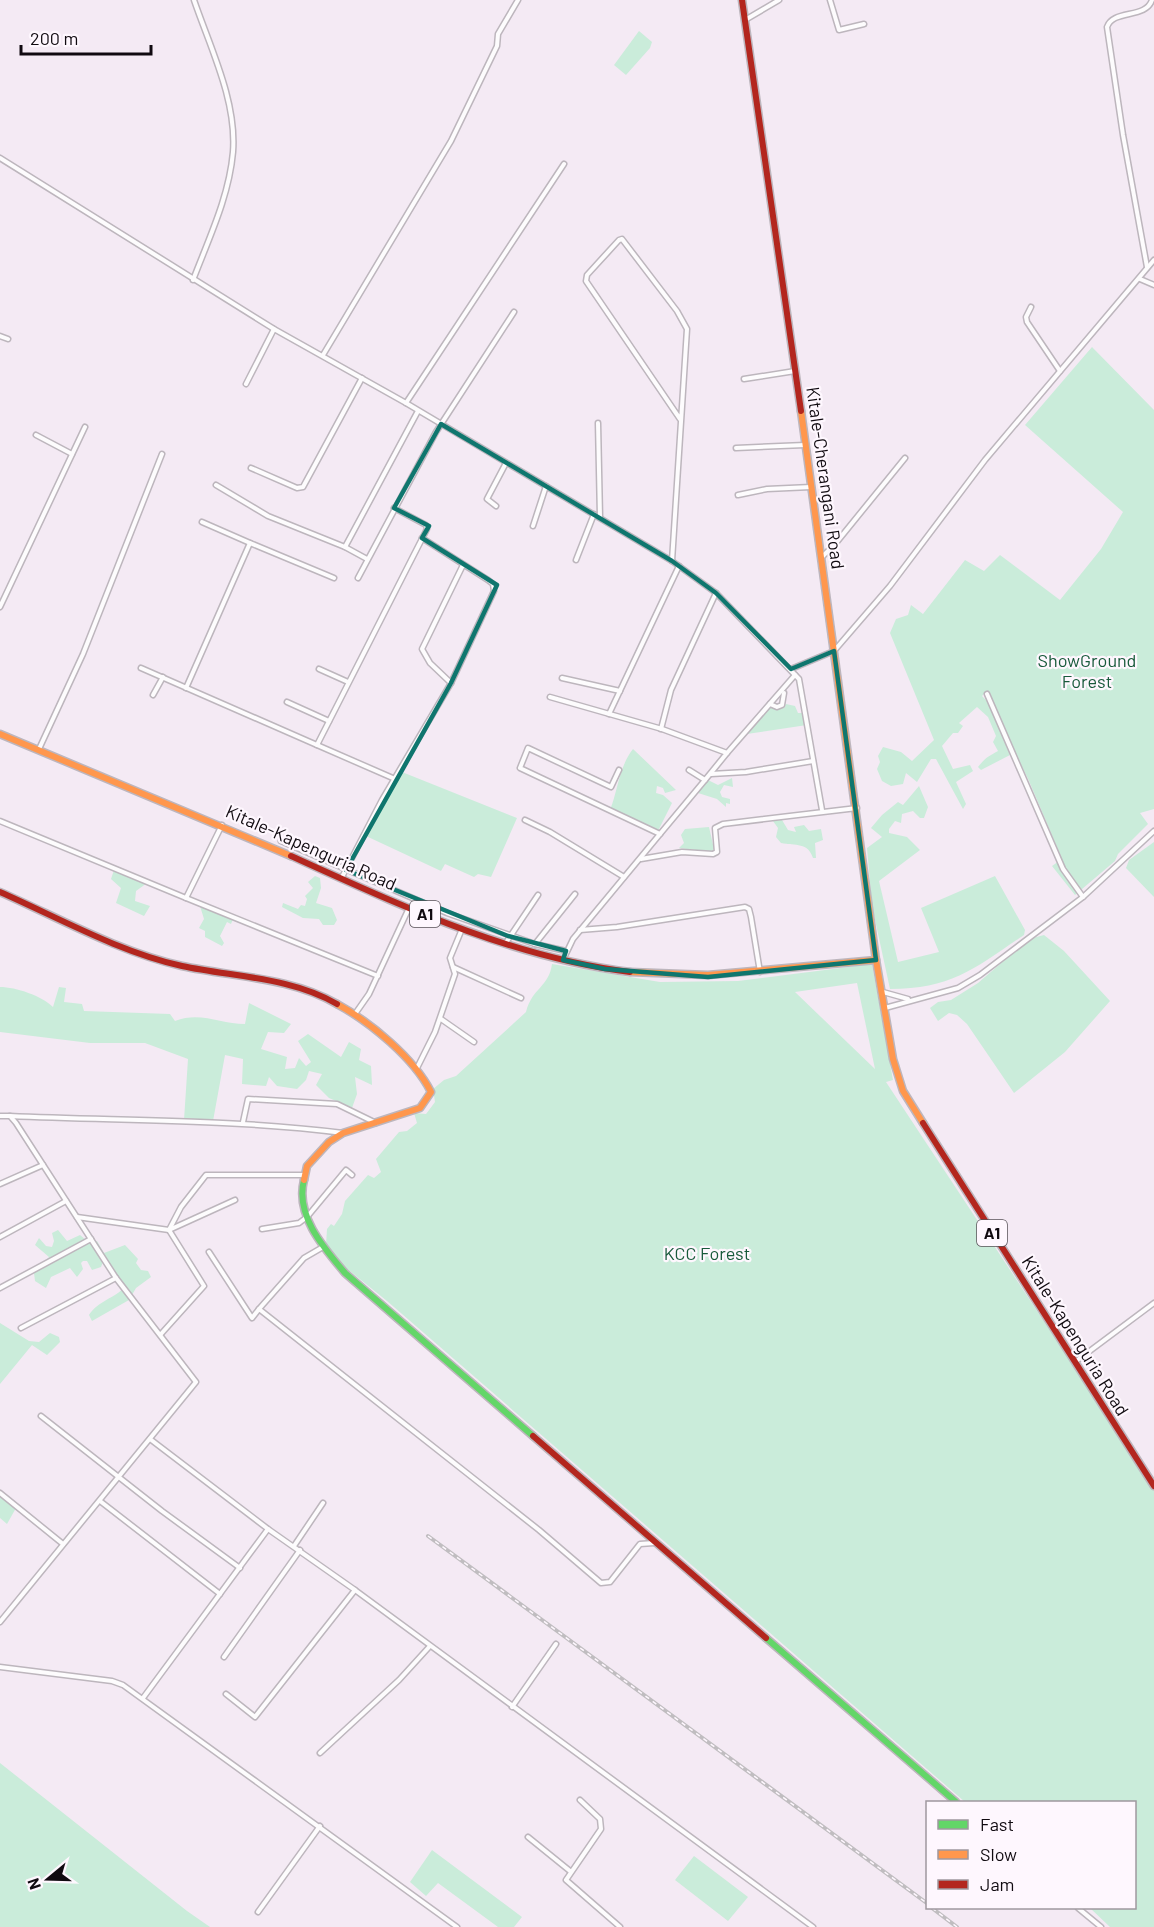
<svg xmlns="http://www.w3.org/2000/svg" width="1154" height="1927" viewBox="0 0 1154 1927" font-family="Barlow,sans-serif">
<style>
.green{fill:#caecda;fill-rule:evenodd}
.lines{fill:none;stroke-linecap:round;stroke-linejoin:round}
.street-casing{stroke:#bdb6bd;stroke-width:7}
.fast-casing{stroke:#bdb6bd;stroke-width:9}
.slow-casing{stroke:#bdb6bd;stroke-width:9}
.jam-casing{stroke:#bdb6bd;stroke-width:9}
.street{stroke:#fdfcfd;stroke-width:4}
.fast{stroke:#63d668;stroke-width:6}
.slow{stroke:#ff974d;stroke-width:6}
.jam{stroke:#b3261e;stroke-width:6}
.rail-casing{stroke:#c0bdc0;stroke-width:4}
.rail{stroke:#fef7fe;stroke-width:1.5;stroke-dasharray:4.5;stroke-linecap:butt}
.marked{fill:none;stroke:#0f766e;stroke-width:4.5;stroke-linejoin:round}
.labels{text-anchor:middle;stroke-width:4.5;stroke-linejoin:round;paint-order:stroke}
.shield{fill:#fef7fe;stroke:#575157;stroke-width:1.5}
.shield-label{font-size:16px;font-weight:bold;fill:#100a10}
.street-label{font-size:18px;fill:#100a10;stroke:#fef7fe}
.park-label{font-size:18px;fill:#185a3b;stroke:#fef7fe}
</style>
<rect width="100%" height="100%" fill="#f4eaf4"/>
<!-- green -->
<g class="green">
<path d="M 639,31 L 652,42 L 650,48 L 626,75 L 614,65 Z"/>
<path d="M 1092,347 L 1154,410 L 1154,809 L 1140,813 L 1148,824 L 1118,854 L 1115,861 L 1075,895 L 1052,866 L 1062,859 L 1029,781 L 986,692 L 982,696 L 988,702 L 1010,755 L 981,770 L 978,767 C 986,757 989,756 998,751 L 993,742 L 996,736 L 988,717 L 977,707 L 959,723 L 963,726 L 958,733 L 953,733 L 942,746 L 953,769 L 970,765 L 973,771 L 956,782 L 966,804 L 963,809 L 936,759 L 931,759 L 917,782 L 906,773 L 903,784 L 891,786 L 882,781 L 877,769 L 880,762 L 878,756 L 883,747 L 901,752 L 912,761 L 934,740 L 890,633 L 896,619 L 908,615 L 911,605 L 923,614 L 965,560 L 984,571 L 1000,555 L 1060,600 L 1101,549 L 1123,512 L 1025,425 Z"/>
<path d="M 786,704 L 795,706 L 798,713 L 804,713 L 807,725 L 747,734 L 770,706 L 784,708 Z"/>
<path d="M 633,749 L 676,790 L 665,793 L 663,788 L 657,786 L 656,793 L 663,795 L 672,803 L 658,831 L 610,810 C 618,790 619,767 633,749 Z"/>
<path d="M 402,772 L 517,818 L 491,877 L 478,874 L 474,877 L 445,864 L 441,871 L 366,836 Z"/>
<path d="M 732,778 L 733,787 L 724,785 L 720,792 L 722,797 L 730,799 L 730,804 L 726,803 L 726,807 L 717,799 L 698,793 L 708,780 L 718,785 Z"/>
<path d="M 919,786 L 928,807 L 924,818 L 920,818 L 913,811 L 902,814 L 901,823 L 895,821 L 889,829 L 889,833 L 907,837 L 920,850 L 879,881 L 898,962 L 939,952 L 921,908 L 995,876 L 1025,930 L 1024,935 C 975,968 952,989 890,989 L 872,906 L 867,848 L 882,837 L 871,828 L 882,815 L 898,802 L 903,805 Z"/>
<path d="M 782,820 L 788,830 L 796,832 L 794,827 L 804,825 L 809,831 L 821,829 L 823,840 L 815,843 L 816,858 L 813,858 C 808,842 796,846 781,843 L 776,837 L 778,828 L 773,821 Z"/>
<path d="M 709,827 L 714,849 L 711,852 L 679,848 L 684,843 L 681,835 L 685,829 Z"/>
<path d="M 1154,842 L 1154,897 L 1126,868 L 1129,860 Z"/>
<path d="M 114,870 L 147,883 L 136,891 L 135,901 L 150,906 L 144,916 L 116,903 L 121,888 L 111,879 Z"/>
<path d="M 315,876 L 320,878 L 321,888 L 316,903 L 332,908 L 337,920 L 334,925 L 323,925 L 319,919 L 303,918 L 282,907 L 283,903 L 298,909 L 301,905 L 305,906 L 307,899 L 305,896 L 313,888 L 308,882 Z"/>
<path d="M 200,906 L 233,919 L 231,924 L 227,922 L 220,936 L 224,943 L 222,946 L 205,937 L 205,931 L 199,928 L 204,919 Z"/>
<path d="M 1044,935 L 1064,951 L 1110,1001 L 1065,1052 L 1014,1093 L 967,1024 L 957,1015 L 949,1013 L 938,1021 L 930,1008 L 938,1002 L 951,1000 L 978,983 L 1029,939 Z"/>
<path d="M 552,964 L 660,982 L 738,981 L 872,964 L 893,1080 L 886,1082 L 1154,1488 L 1154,1927 L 1110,1927 L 1090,1908 L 1134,1908 L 1134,1802 L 965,1802 L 387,1301 L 346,1268 L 326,1245 L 327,1229 L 331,1224 L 334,1226 L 342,1214 L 345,1201 L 368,1175 L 374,1178 L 381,1172 L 376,1159 L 399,1132 L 407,1131 L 417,1123 L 414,1113 L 426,1114 L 435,1102 L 433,1089 L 444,1080 L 456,1076 L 526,1012 C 532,988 549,987 552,964 ZM 857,983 L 875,1069 L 795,992 Z"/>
<path d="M 0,987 C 16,987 42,996 53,1007 L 59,987 L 66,988 L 64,1002 L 82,1004 L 84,1011 L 170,1014 L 175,1021 C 200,1011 221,1024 245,1024 L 249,1003 L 291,1024 L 284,1033 L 268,1032 L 261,1049 L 287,1057 L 285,1069 L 295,1068 L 299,1058 L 306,1066 L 311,1062 L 298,1041 L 308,1034 L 341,1057 L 349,1042 L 361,1049 L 359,1060 L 371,1066 L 372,1085 L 355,1077 L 357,1094 L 352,1108 L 329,1098 L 316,1085 L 322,1074 L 309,1071 L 306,1080 L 297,1089 L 277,1086 L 269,1077 L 266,1086 L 242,1084 L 243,1059 L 225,1055 L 213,1121 L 184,1120 L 188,1059 L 145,1043 L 90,1043 L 0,1032 Z"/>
<path d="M 58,1230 L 67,1241 L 80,1235 L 92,1245 L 97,1241 L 104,1253 L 125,1245 L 138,1259 L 136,1263 L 141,1270 L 148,1271 L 151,1277 L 136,1288 L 129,1300 L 92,1321 L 89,1315 C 99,1300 114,1299 126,1286 L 111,1274 L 103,1262 L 101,1267 L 92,1270 L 87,1261 L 83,1261 L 81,1263 L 83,1269 L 77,1277 L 70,1268 L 51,1277 L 46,1288 L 35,1281 L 34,1273 L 49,1257 L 35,1245 L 39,1238 L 46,1246 L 52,1247 L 54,1241 L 52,1233 Z"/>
<path d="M 0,1323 L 29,1341 L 39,1342 L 50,1333 L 59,1337 L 60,1342 L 47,1355 L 32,1345 L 0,1384 Z"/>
<path d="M 0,1495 L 16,1508 L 7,1524 L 0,1518 Z"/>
<path d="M 0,1763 L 187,1911 L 210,1927 L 0,1927 Z"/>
<path d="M 432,1850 L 522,1917 L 514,1927 L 498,1927 L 438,1883 L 426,1896 L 410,1882 Z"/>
<path d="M 694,1856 L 748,1897 L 728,1921 L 675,1880 Z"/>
</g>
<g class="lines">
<defs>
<g id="street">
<path d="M 830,0 L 839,30 L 864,24"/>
<path d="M 745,20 L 779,0"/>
<path d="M 0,158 L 274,329 L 406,403 L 672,561 L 716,593 L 799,679 L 822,810"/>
<path d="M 1147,267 L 1123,135 L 1107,27 C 1113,9 1146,19 1152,0"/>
<path d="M 1140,279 L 1154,285"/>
<path d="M 193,280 C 209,238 229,197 233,152 C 237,101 210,47 194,0"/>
<path d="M 1031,307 L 1026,317 L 1027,322 L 1060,371"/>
<path d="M 0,336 L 8,339"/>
<path d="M 323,355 L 451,141 L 497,46 L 498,34 L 518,0"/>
<path d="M 744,379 L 795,371"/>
<path d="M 246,384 L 274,329"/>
<path d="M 406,403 L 564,164"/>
<path d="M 598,423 L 600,517"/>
<path d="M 36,435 L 72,454"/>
<path d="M 736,448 L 805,445"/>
<path d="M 251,468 L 297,488 L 303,487 L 362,378"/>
<path d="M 216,485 L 268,516 L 345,547"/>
<path d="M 738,495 L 767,489 L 811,487"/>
<path d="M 496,506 L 487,499 L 506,463"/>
<path d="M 202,522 L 250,543"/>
<path d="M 533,526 L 546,486"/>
<path d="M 822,557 L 836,543 L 905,458"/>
<path d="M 367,559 L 345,547 L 418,411"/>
<path d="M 576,560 L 594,514"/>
<path d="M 672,561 L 687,329 L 677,311 L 622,239 L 619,240 L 587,275 L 586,281 L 680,419"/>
<path d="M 358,578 L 436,432 L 514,312"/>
<path d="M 0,607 L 85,427"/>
<path d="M 141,668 L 317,745 L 427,529 L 426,525 L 394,508"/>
<path d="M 319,669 L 348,682"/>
<path d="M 791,669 L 834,651 L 890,586 L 985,460 L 1154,260"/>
<path d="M 562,678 L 620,691"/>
<path d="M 451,683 L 430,663 L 422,649 L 463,565"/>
<path d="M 186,688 L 250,543 L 334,578"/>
<path d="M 987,694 L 1063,869 L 1083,897"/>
<path d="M 153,695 L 163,677"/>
<path d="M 550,697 L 662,729 L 727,753 L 705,780 L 689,770"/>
<path d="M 287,702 L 329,721"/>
<path d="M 770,704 L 777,707 L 782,705 L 784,693"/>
<path d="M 609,714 L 679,566"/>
<path d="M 661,729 L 671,690 L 716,593"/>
<path d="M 317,745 L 395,779"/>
<path d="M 39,749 L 83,654 L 162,454"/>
<path d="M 727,753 L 795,675"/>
<path d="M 711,774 L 746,772 L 813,761"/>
<path d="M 525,820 L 550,832 L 624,877"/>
<path d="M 0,821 L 186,898 L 222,825"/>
<path d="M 660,834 L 705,780"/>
<path d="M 281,841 L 447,913 L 535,944"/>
<path d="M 641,859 L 682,852 L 713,854 L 717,852 L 715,828 L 723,824 L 857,808"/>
<path d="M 341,879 L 382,800 L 451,683 L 494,591 L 493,584 L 488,580 L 422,538"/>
<path d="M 186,898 L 378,976"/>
<path d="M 580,930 L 617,927 L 745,907 L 749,909 L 751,917 L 760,972"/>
<path d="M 505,944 L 538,895"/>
<path d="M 566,951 L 535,944 L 575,894"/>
<path d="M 563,960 L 573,939 L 660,834 L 520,768 L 528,748 L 611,787 L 619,770"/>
<path d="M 453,967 L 521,998"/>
<path d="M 883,992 L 908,999"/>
<path d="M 885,1008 L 958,988 L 980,975 L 1083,897 L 1154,831"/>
<path d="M 355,1014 L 369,994 L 409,908"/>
<path d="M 441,1019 L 474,1042"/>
<path d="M 416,1070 L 435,1032 L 455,974 L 450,958 L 462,929"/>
<path d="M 0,1116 L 10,1116 L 16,1123 L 116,1278 L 196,1382 L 0,1622"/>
<path d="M 10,1116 C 122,1121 233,1119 343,1133"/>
<path d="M 243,1122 L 248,1099 L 337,1104 L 376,1123"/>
<path d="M 0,1184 L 43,1165"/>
<path d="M 77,1217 L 169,1230 L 235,1200"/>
<path d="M 262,1229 L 299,1223 L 307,1217 L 346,1170 L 352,1175"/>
<path d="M 169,1230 L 181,1207 L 206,1175 L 304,1175"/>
<path d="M 0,1237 L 66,1201"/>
<path d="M 209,1252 L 252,1318 L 259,1309 L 539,1530 L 601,1583 L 610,1582 L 640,1544 L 654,1543"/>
<path d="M 0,1288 L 91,1239"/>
<path d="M 259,1309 L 304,1258 L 323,1247"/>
<path d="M 21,1328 L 116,1278"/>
<path d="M 161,1334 L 204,1286 L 169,1230"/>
<path d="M 1075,1362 L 1154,1303"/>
<path d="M 41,1416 L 162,1511 L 240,1568"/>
<path d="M 150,1439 L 268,1529 L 355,1590 L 813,1927"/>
<path d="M 0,1493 L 63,1544"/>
<path d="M 100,1501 L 220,1594"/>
<path d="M 294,1546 L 323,1503"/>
<path d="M 224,1657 L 300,1550"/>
<path d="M 0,1667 L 112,1681 L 123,1685 L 457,1927"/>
<path d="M 226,1694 L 255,1717 L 355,1590"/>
<path d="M 143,1698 L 268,1529"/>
<path d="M 512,1707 L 556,1644"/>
<path d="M 320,1753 L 399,1680 L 430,1646"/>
<path d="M 580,1800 L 600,1819 L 601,1829 L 566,1880 L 620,1927"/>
<path d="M 528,1837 L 570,1871"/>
<path d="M 1078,1908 L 1101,1927"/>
<path d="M 258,1912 L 320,1826"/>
</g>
<g id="fast">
<path d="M 304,1180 C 295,1215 323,1247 345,1273 L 533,1436"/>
<path d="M 766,1638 L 956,1802"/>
</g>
<g id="slow">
<path d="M 801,411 L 876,960"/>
<path d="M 0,734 L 291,856"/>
<path d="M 630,972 L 708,975 L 876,960 L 893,1059 L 903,1091 L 923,1123"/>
<path d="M 304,1180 L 307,1166 L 329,1142 L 343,1133 L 420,1108 L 431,1092 C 414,1058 370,1022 337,1004"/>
</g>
<g id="jam">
<path d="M 742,0 L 801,411"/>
<path d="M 291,856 C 400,905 509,957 630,972"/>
<path d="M 0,892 C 59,918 119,952 182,966 C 233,977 291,977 337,1004"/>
<path d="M 923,1123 L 1154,1486"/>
<path d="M 533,1436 L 766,1638"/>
</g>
</defs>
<!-- street casing -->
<use href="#street" class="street-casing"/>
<!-- fast casing -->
<use href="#fast" class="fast-casing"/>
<!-- slow casing -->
<use href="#slow" class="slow-casing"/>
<!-- jam casing -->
<use href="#jam" class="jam-casing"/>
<!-- street -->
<use href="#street" class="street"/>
<!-- fast -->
<use href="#fast" class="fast"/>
<!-- slow -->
<use href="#slow" class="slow"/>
<!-- jam -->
<use href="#jam" class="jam"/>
<defs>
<g id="rail">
<path d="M 428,1536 L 928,1904"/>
<path d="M 932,1908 L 957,1927"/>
</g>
</defs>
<!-- rail casing -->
<use href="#rail" class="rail-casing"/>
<!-- rail -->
<use href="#rail" class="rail"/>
</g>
<!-- marked area -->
<path class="marked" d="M 441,424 L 672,561 L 716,593 L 791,669 L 834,651 L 876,960 L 708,977 L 605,969 L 563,960 L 566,951 L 508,936 L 346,870 L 451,683 L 497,585 L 422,538 L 429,526 L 394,508 Z"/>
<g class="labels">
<!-- shield labels -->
<g class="shield">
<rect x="410" y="901" width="30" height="26" rx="4.5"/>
<rect x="977" y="1220" width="30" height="26" rx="4.5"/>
</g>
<g class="shield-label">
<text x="425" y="920">A1</text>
<text x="992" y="1239">A1</text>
</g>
<!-- street labels -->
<g class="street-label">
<text transform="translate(825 478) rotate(82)" y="6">Kitale-Cherangani Road</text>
<text transform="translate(311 848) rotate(24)" y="6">Kitale-Kapenguria Road</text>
<text transform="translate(1075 1336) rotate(58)" y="6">Kitale-Kapenguria Road</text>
</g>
<!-- park labels -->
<g class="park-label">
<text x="1087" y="667">ShowGround<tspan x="1087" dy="21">Forest</tspan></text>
<text x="707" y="1260">KCC Forest</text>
</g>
</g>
<!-- legend -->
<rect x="926" y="1801" width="210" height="108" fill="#fef7fe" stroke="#9f989f" stroke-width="1.5"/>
<rect x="938" y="1820" width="30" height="9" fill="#63d668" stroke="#9f989f" stroke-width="1.5"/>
<text x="980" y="1831" font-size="18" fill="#100a10">Fast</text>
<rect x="938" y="1850" width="30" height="9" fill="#ff974d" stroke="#9f989f" stroke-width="1.5"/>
<text x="980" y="1861" font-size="18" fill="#100a10">Slow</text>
<rect x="938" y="1880" width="30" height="9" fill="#b3261e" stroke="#9f989f" stroke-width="1.5"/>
<text x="980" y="1891" font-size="18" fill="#100a10">Jam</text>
<!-- north arrow -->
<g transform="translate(48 1879) rotate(251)" stroke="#fef7fe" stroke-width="4.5" paint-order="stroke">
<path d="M0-4.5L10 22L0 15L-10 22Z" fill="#100a10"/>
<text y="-9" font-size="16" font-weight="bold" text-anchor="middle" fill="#100a10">N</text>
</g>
<!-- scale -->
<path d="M21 45v9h130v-9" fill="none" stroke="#100a10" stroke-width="3"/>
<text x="30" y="45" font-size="18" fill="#100a10" stroke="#fef7fe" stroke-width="4.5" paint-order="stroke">200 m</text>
</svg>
